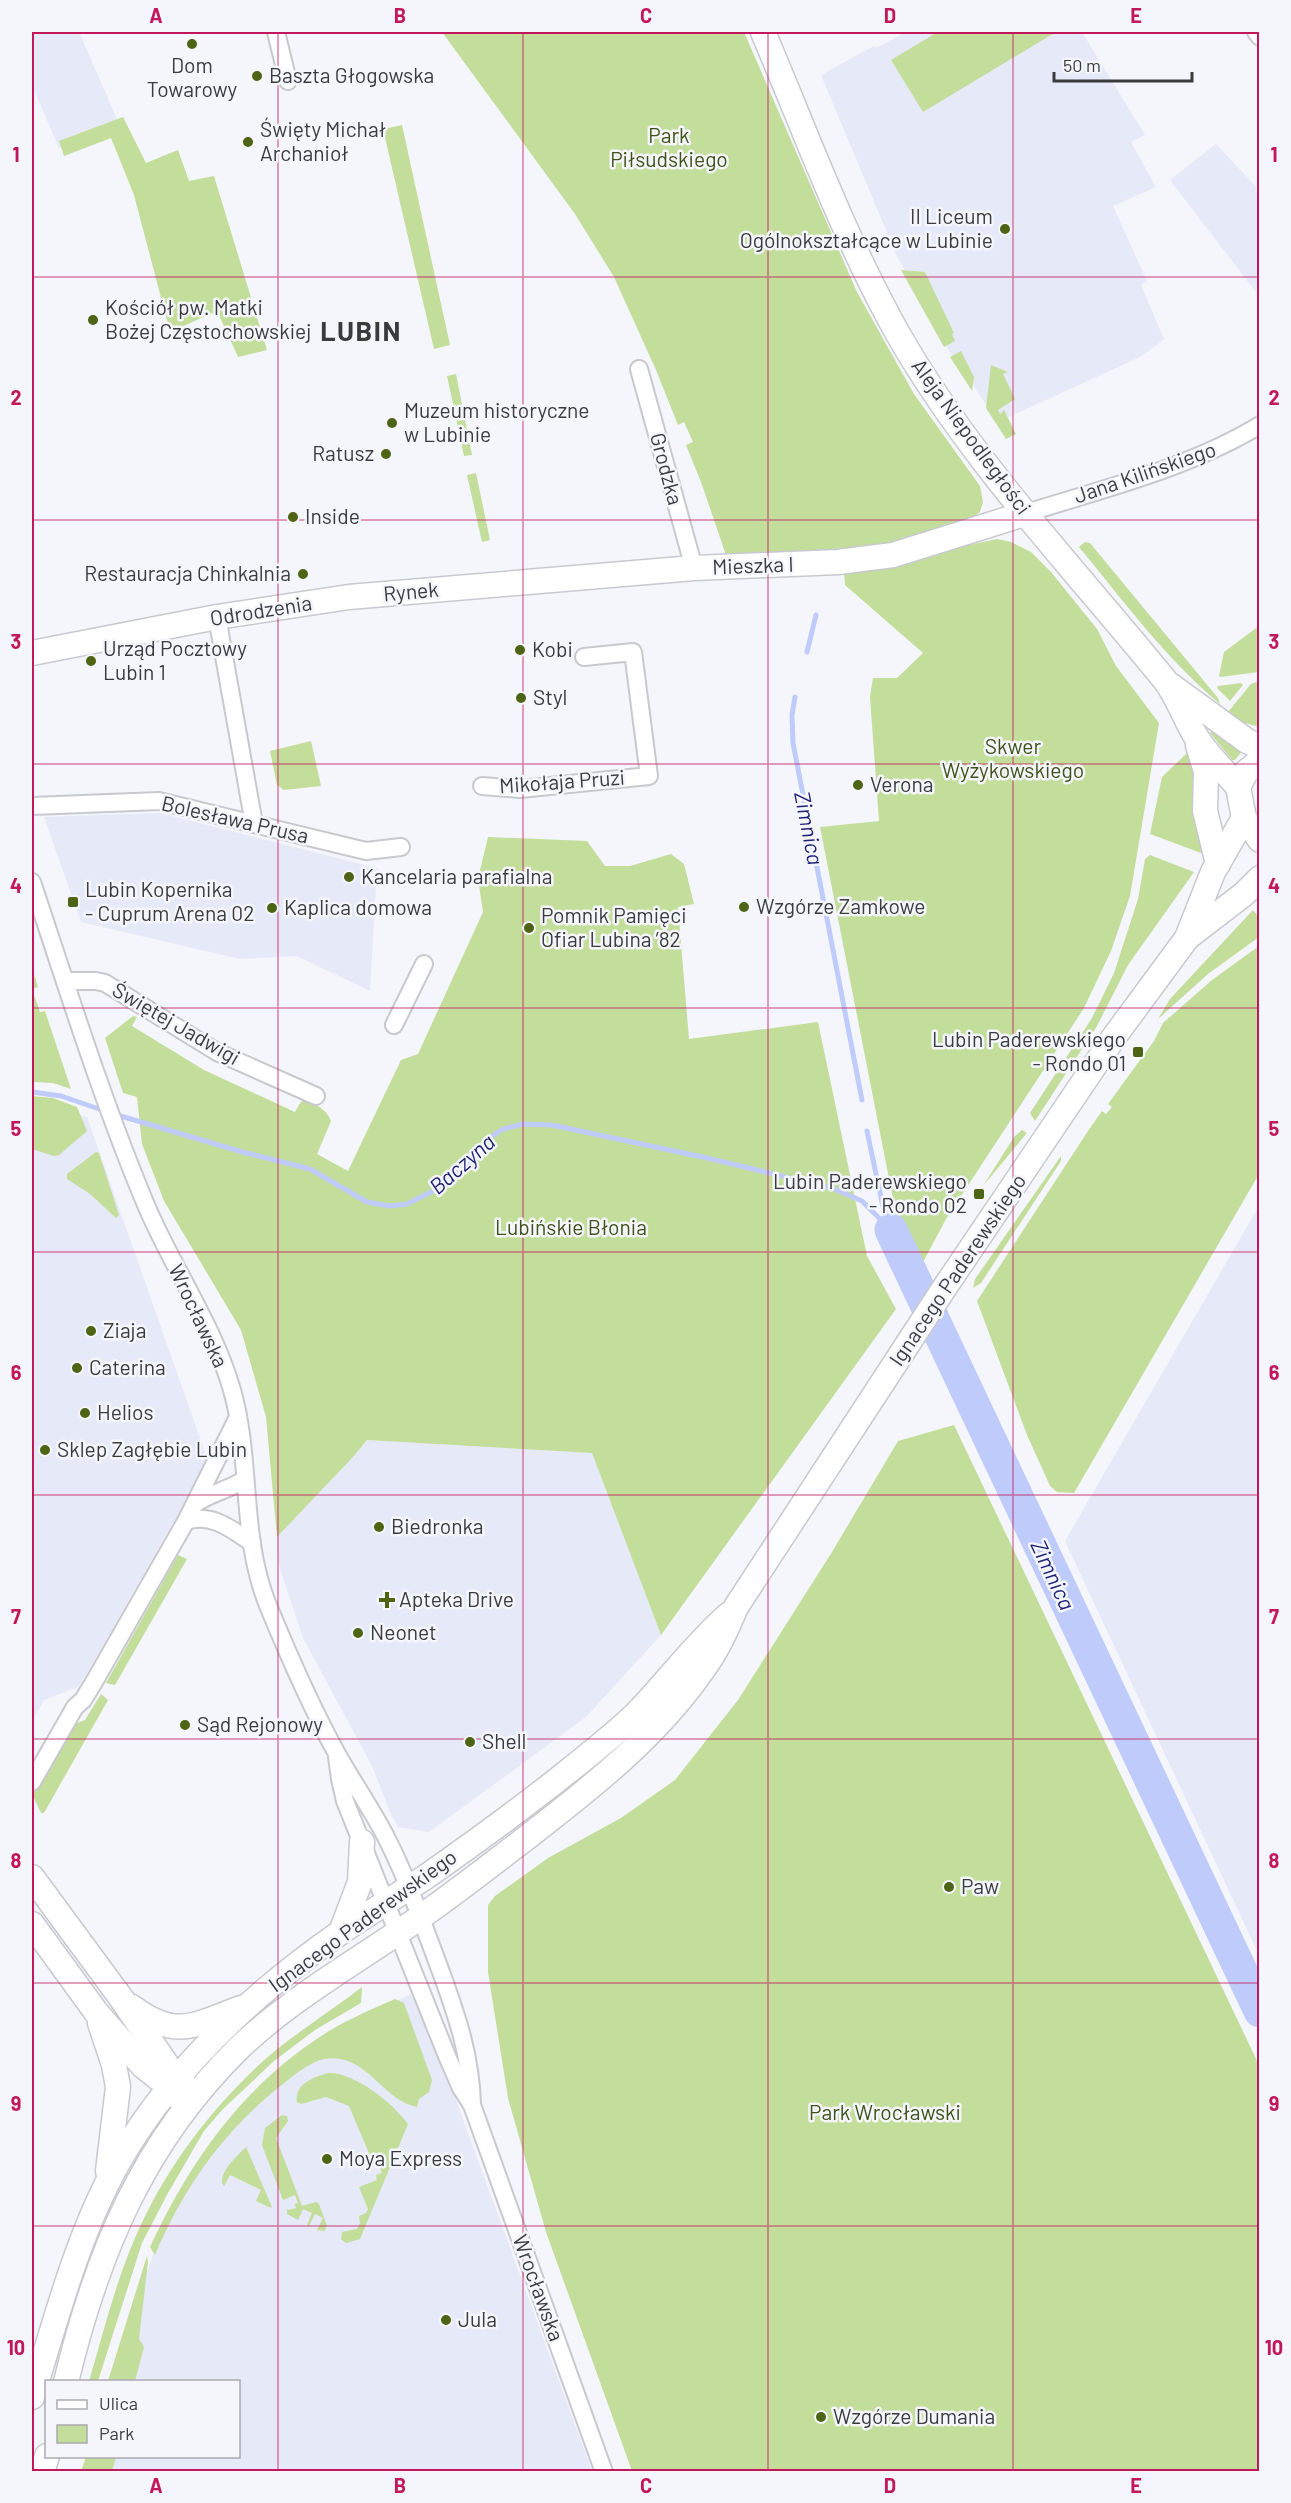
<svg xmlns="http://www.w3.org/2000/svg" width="1291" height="2503" viewBox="0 0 1291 2503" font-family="Barlow,sans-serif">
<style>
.built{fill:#e6e9f7}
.green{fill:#c3dd9b}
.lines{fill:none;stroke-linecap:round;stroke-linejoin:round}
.stream{stroke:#bfcbfa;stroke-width:5}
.river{stroke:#bfcbfa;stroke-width:33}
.street-casing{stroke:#c8c9cf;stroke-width:20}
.secondary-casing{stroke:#c8c9cf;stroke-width:27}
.street{stroke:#fff;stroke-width:16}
.secondary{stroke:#fff;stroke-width:24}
.grid{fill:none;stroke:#c2185b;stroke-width:1.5;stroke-opacity:0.55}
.poi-dot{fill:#4c6413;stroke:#f4f6fc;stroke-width:2}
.labels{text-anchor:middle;stroke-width:5;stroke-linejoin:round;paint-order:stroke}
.poi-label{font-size:21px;fill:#3a3b3d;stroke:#f4f6fc;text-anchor:start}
.park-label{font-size:21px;fill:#3e5117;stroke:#f4f6fc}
.street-label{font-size:21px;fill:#3a3b3d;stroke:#f4f6fc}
.water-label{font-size:22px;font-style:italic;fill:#1f2176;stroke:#f4f6fc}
.district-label{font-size:27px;font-weight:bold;letter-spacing:1.5px;fill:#3a3b3d;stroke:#f4f6fc}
.neatline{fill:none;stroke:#c2185b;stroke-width:2}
.grid-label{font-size:20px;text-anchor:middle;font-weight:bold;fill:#c2185b}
</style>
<rect width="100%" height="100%" fill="#f4f6fc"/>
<!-- built -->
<g class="built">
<path d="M 32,32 L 79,32 L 117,119 L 113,126 L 59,148 L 32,85 Z"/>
<path d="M 906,32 L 1082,32 L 1145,135 L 1131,142 L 1156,187 L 1113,206 L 1147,281 L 1141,285 L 1164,339 L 1157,345 L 1140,357 L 998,422 L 944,343 L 896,254 L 821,75 L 874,46 L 876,48 Z"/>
<path d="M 1216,144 L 1259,190 L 1259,296 L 1170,180 Z"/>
<path d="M 160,813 L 377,868 L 370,991 L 297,956 L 240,959 L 81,922 L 44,817 Z"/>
<path d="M 32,1106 L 57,1108 L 87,1117 L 208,1461 L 85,1677 L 78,1687 L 44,1700 L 32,1721 Z"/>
<path d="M 1259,1206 L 1259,1955 L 1065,1541 Z"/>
<path d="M 367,1440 L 592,1453 L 661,1635 L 586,1717 L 429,1832 L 398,1827 L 391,1814 L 372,1766 L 303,1638 L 278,1563 L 277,1537 L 353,1457 Z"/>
<path d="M 416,1991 L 592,2471 L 88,2472 L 92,2457 L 238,2456 L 238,2382 L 113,2381 L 130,2320 L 168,2213 L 219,2134 L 322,2039 Z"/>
</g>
<!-- green -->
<g class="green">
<path d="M 442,32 L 744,32 L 857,292 L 914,394 L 980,486 L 983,502 L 980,512 L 965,523 L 884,547 L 727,558 L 701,482 L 686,445 L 693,442 L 684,422 L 678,425 L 656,370 L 614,277 L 575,214 Z"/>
<path d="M 938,32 L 1056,32 L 923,112 L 891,60 Z"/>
<path d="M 123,117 L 146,163 L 178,150 L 189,181 L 214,176 L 267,350 L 238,357 L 217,311 L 170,332 L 134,195 L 111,138 L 64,156 L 59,141 Z"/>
<path d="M 402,125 L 450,345 L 434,349 L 383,129 Z"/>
<path d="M 901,270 L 925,272 L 954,333 L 952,334 L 955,341 L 944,347 Z"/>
<path d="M 961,351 L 974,377 L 972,391 L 950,357 Z"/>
<path d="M 991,365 L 1008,372 L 1003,374 L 1015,399 L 998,410 L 1000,414 L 1004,410 L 1016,434 L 1006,439 L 986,408 Z"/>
<path d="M 456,374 L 472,455 L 464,456 L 447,376 Z"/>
<path d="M 476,473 L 490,540 L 482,542 L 467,475 Z"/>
<path d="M 997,539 L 1011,542 L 1031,552 L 1051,572 L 1097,629 L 1116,666 L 1159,723 L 1130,896 L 1111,951 L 1084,1008 L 946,1219 L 921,1266 L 894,1204 L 820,827 L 879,821 L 870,697 L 873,678 L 897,678 L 923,653 L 845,585 L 844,571 Z"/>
<path d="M 1085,542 L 1090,543 L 1218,698 L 1220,704 C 1165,658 1123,600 1079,547 Z"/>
<path d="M 1259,626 L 1259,672 L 1220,677 L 1219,676 L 1224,652 Z"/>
<path d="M 1259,681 L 1260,681 L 1259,727 L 1242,722 L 1228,712 L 1251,684 Z"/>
<path d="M 1241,683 L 1243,685 L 1230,701 L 1217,688 L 1218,686 Z"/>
<path d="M 1216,728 L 1242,751 L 1235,760 L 1232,760 L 1210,733 Z"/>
<path d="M 311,741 L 321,786 L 284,790 L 277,785 L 270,751 Z"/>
<path d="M 1187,753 L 1194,762 L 1201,853 L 1150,834 L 1162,777 Z"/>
<path d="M 488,837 L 587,841 L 605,866 L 630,866 L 671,854 L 684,864 L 694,904 L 678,907 L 689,1039 L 818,1022 L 867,1256 L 896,1309 L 661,1635 L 592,1453 L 367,1440 L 353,1457 L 277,1537 L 266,1417 L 241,1330 L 164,1201 L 142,1144 L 137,1097 L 123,1093 L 105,1038 L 133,1016 L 137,1017 L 132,1026 L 204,1070 L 295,1112 L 300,1103 L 304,1100 C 316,1105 326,1108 331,1121 L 317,1154 L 348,1171 L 401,1060 L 418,1054 L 483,912 L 478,879 Z"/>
<path d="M 1150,855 L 1194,872 L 1128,965 L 1097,1026 L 1035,1121 L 1030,1113 L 1092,1018 L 1114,973 L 1138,899 L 1145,859 Z"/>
<path d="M 1253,910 L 1259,917 L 1259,937 L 1208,974 L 1158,1019 L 1170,999 Z"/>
<path d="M 1259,946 L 1259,1174 L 1074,1493 L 1057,1492 L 1050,1486 L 1027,1435 L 977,1301 L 1088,1131 L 1102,1111 L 1106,1114 L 1112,1107 L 1108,1104 L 1154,1041 L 1163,1023 L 1212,980 Z"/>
<path d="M 32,968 L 38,987 L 32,989 L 40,1012 L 45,1011 L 71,1089 L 53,1083 L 32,1082 Z"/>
<path d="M 32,1096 L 53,1098 L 77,1107 L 87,1131 L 59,1155 L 54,1156 L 32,1149 Z"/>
<path d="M 1022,1130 L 1027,1133 L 983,1186 L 1014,1137 Z"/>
<path d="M 96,1152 L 99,1153 L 119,1215 L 116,1218 L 90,1194 L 67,1179 L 67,1174 Z"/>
<path d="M 1061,1156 L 1061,1161 L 981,1283 L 973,1288 L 975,1279 Z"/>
<path d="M 954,1425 L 1259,2065 L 1259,2471 L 632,2471 L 546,2232 L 508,2098 L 488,1972 L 488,1905 L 495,1896 L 548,1858 L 621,1818 L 675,1780 L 738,1700 L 832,1552 L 898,1441 Z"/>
<path d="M 178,1555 L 187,1559 L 115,1685 L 106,1683 Z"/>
<path d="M 101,1694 L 108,1700 L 44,1813 L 41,1813 L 32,1794 L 70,1726 L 85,1720 Z"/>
<path d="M 362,1987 L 361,2003 L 315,2030 L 274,2061 L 222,2110 L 204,2131 L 168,2193 L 142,2243 L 98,2381 L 89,2381 C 103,2334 115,2284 135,2238 C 165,2168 213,2105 270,2055 C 299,2031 332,2010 362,1987 Z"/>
<path d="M 395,1999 L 404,2003 L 432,2080 L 429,2092 L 419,2099 L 417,2107 C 386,2101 371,2064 340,2059 C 317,2055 300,2071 283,2084 C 224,2130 184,2187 155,2255 L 150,2247 C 191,2159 244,2084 329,2031 C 349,2019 372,2009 395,1999 Z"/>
<path d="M 328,2073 C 354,2072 393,2103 408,2124 L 360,2239 L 346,2243 L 341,2239 L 342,2232 L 357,2229 L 360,2223 L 359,2216 L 366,2213 L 368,2209 L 359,2187 L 377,2180 L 376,2175 L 382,2173 L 378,2163 L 374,2165 L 349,2106 L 326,2097 L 301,2104 L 297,2102 C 294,2084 314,2077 328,2073 Z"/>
<path d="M 282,2115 L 287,2116 L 288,2121 L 276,2138 L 302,2206 L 316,2202 L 319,2204 L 327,2226 L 324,2231 L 317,2230 L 323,2218 L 315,2214 L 309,2226 L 307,2225 L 312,2213 L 303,2209 L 298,2220 L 287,2214 L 287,2209 L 289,2210 L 296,2208 L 295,2204 L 298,2203 L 295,2195 L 283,2200 L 262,2145 L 265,2128 Z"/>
<path d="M 246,2147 L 272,2207 L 271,2208 L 256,2201 L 261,2190 L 230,2175 L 224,2186 L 222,2183 C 221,2170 237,2156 246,2147 Z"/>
<path d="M 147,2256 L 148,2262 L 139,2339 L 144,2347 L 135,2381 L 108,2381 Z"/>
<path d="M 86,2457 L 116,2457 L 112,2471 L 81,2471 Z"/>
</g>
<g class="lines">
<!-- stream -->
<g class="stream">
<path d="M 807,652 L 816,615"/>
<path d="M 795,697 L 792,715 L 793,743 L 862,1100"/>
<path d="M 32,1092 L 61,1096 L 105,1111"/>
<path d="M 114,1114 L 239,1151 L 310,1169 L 367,1202 L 389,1206 L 407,1204 L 437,1189 L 463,1167 L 491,1137 L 503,1129 L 523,1124 L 552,1125 L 707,1158 L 832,1188 L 862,1201 L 891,1230"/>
<path d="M 867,1131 L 883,1207 L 889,1226"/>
</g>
<!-- river -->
<path class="river" d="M 891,1230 L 1260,2011"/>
<defs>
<g id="street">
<path d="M 276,32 L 288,81"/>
<path d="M 1256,32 L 1260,37"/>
<path d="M 639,369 L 694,568"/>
<path d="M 1027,513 C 1105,488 1189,468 1260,425"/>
<path d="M 217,617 L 254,824"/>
<path d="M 482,786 L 520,789 L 649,776 L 633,652 L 584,657"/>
<path d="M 32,806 L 159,801 L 366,851 L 401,847"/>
<path d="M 32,882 C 68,990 102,1100 146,1205 C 172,1267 213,1324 232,1390 C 252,1460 240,1534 267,1603 C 288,1654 310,1705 336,1752 C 352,1781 371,1808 386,1837 C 408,1880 424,1927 441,1972 C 457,2016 471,2057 472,2105"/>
<path d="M 65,981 L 96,981 L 105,983 L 217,1052 L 316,1096"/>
<path d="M 394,1025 L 424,964"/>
<path d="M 195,1504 C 211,1492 230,1490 245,1479"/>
<path d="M 186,1521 C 212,1513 230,1528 252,1543"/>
<path d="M 337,1757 L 340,1779 L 345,1801 L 447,2056 L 461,2088 L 472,2105 L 604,2472"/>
<path d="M 32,1782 L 75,1707 L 83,1700 L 94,1682 L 186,1521 L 238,1417"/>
</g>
<g id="secondary">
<path d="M 763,32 C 806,133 844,238 898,334 C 970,460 1073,567 1164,679 C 1177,695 1184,717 1195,735 C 1206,754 1224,770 1238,787"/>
<path d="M 32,653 L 217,617 L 349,597 L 694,568 L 838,562 L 893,555 L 1027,513"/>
<path d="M 1170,685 L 1247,741 L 1260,747"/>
<path d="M 1198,745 L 1206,772 L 1205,811 L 1218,864"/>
<path d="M 1260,761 L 1246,772 L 1238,787 L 1244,818 L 1260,840"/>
<path d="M 1188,937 L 1244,894 L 1260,878"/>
<path d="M 32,1877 L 121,1998 L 169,2068 L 174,2083 L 174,2095"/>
<path d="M 32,1924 L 96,2012 L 143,2066 L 158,2078 L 183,2083"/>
<path d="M 341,1932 L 360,1882 L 362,1842"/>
<path d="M 132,2007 C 176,2040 195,2025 241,2008"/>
<path d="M 100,2023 L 114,2065 L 118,2087 L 108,2171"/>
<path d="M 66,2382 C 97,2253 143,2142 239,2048 C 286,2003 344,1969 397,1933 C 440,1905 480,1873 521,1842 C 588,1790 655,1739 704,1668 C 718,1649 727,1628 736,1607 L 943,1290 L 1114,1037 L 1187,938 L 1213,872 L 1244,818"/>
<path d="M 32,2397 C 57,2316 78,2233 120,2159 C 173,2068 255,1992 341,1932 C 369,1913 398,1895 427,1876 C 474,1843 521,1809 566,1773 C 590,1754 614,1735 636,1714 C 668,1681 694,1645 728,1615"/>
<path d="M 42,2472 L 47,2456"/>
</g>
</defs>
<!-- street casing -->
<use href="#street" class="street-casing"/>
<!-- secondary casing -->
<use href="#secondary" class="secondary-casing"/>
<!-- street -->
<use href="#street" class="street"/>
<!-- secondary -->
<use href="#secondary" class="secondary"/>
</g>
<!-- grid -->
<path class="grid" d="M 278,32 L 278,2472M 523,32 L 523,2472M 768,32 L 768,2472M 1013,32 L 1013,2472M 32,277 L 1260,277M 32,520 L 1260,520M 32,764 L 1260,764M 32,1008 L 1260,1008M 32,1252 L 1260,1252M 32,1495 L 1260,1495M 32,1739 L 1260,1739M 32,1983 L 1260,1983M 32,2226 L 1260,2226"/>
<!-- markers -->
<g class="poi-dot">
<circle cx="192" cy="44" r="6"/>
<circle cx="257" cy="76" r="6"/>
<circle cx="248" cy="142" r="6"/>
<circle cx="1005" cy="229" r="6"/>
<circle cx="93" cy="320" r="6"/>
<circle cx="392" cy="423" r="6"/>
<circle cx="386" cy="454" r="6"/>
<circle cx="293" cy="517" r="6"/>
<circle cx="303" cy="574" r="6"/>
<circle cx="520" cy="650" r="6"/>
<circle cx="91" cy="661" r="6"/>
<circle cx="521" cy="698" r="6"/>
<circle cx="858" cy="785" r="6"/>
<circle cx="349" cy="877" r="6"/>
<rect x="67" y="896" width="12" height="12" rx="3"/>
<circle cx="744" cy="907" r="6"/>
<circle cx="272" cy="908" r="6"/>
<circle cx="529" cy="928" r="6"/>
<rect x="1132" y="1046" width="12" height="12" rx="3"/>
<rect x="973" y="1188" width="12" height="12" rx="3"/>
<circle cx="91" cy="1331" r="6"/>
<circle cx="77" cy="1368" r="6"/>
<circle cx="85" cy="1413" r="6"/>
<circle cx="45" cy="1450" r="6"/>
<circle cx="379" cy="1527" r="6"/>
<path d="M384 1591h6v6h6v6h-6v6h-6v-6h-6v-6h6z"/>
<circle cx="358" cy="1633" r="6"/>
<circle cx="185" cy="1725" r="6"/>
<circle cx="470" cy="1742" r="6"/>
<circle cx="949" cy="1887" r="6"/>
<circle cx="327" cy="2159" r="6"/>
<circle cx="446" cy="2320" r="6"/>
<circle cx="821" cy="2417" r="6"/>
</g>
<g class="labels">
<!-- poi labels -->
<g class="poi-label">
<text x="192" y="73" text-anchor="middle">Dom<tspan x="192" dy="24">Towarowy</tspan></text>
<text x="269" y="83">Baszta Głogowska</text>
<text x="260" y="137">Święty Michał<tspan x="260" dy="24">Archanioł</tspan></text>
<text x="993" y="224" text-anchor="end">II Liceum<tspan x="993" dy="24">Ogólnokształcące w Lubinie</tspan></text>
<text x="105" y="315">Kościół pw. Matki<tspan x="105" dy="24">Bożej Częstochowskiej</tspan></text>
<text x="404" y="418">Muzeum historyczne<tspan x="404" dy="24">w Lubinie</tspan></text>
<text x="374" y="461" text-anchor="end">Ratusz</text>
<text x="305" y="524">Inside</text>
<text x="291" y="581" text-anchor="end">Restauracja Chinkalnia</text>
<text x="103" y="656">Urząd Pocztowy<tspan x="103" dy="24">Lubin 1</tspan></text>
<text x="532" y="657">Kobi</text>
<text x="533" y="705">Styl</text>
<text x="870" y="792">Verona</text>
<text x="361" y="884">Kancelaria parafialna</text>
<text x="85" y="897">Lubin Kopernika<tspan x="85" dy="24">- Cuprum Arena 02</tspan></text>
<text x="756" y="914">Wzgórze Zamkowe</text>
<text x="284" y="915">Kaplica domowa</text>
<text x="541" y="923">Pomnik Pamięci<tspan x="541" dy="24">Ofiar Lubina ’82</tspan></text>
<text x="1126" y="1047" text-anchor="end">Lubin Paderewskiego<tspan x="1126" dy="24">- Rondo 01</tspan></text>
<text x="967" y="1189" text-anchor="end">Lubin Paderewskiego<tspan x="967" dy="24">- Rondo 02</tspan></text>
<text x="103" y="1338">Ziaja</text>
<text x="89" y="1375">Caterina</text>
<text x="97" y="1420">Helios</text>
<text x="57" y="1457">Sklep Zagłębie Lubin</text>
<text x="391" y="1534">Biedronka</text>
<text x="399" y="1607">Apteka Drive</text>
<text x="370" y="1640">Neonet</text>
<text x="197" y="1732">Sąd Rejonowy</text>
<text x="482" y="1749">Shell</text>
<text x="961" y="1894">Paw</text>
<text x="339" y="2166">Moya Express</text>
<text x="458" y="2327">Jula</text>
<text x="833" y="2424">Wzgórze Dumania</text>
</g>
<!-- park labels -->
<g class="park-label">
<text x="669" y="143">Park<tspan x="669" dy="24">Piłsudskiego</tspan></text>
<text x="1013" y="754">Skwer<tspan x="1013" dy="24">Wyżykowskiego</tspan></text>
<text x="571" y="1235">Lubińskie Błonia</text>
<text x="885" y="2120">Park Wrocławski</text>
</g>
<!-- street labels -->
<g class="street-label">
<text transform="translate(971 437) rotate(54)" y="7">Aleja Niepodległości</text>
<text transform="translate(666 469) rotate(75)" y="7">Grodzka</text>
<text transform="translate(1145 473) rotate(-19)" y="7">Jana Kilińskiego</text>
<text transform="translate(753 566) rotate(-2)" y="7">Mieszka I</text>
<text transform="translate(411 592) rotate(-5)" y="7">Rynek</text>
<text transform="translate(261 611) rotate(-9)" y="7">Odrodzenia</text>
<text transform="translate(562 782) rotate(-4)" y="7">Mikołaja Pruzi</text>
<text transform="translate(235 820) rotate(13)" y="7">Bolesława Prusa</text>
<text transform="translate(176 1024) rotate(30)" y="7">Świętej Jadwigi</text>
<text transform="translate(958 1270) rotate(-56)" y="7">Ignacego Paderewskiego</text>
<text transform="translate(198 1316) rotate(65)" y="7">Wrocławska</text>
<text transform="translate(363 1921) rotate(-36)" y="7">Ignacego Paderewskiego</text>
<text transform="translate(538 2288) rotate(70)" y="7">Wrocławska</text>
</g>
<!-- water labels -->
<g class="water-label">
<text transform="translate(809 828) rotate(79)" y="8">Zimnica</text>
<text transform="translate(462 1164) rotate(-41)" y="8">Baczyna</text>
<text transform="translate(1053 1575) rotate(65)" y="8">Zimnica</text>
</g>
<!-- district labels -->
<g class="district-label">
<text x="361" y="341">LUBIN</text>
</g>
</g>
<!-- border -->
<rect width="1291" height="2503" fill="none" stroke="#f4f6fc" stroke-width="66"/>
<!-- legend -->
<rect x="45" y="2380" width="195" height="78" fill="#f4f6fc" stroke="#aaabb0" stroke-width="1.5"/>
<rect x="57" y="2400" width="30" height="9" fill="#ffffff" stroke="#aaabb0" stroke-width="1.5"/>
<text x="99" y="2410" font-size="18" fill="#3a3b3d">Ulica</text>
<rect x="57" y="2425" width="30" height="18" fill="#c3dd9b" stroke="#aaabb0" stroke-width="1.5"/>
<text x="99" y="2440" font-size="18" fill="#3a3b3d">Park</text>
<!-- scale -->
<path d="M1054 72v9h138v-9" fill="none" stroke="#3a3b3d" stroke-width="3"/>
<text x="1063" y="72" font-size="18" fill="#3a3b3d" stroke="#f4f6fc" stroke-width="4.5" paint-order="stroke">50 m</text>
<rect x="33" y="33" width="1225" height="2437" class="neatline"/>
<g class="grid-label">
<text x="156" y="23">A</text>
<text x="400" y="23">B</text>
<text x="646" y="23">C</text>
<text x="890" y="23">D</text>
<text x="1136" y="23">E</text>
<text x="16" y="162">1</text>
<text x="1274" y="162">1</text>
<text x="16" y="405">2</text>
<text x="1274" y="405">2</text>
<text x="16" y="649">3</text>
<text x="1274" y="649">3</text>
<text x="16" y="893">4</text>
<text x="1274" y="893">4</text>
<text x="16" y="1136">5</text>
<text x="1274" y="1136">5</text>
<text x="16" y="1380">6</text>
<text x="1274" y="1380">6</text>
<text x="16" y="1624">7</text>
<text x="1274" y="1624">7</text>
<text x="16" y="1868">8</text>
<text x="1274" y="1868">8</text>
<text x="16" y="2111">9</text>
<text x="1274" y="2111">9</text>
<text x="16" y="2355">10</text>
<text x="1274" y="2355">10</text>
<text x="156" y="2493">A</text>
<text x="400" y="2493">B</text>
<text x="646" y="2493">C</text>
<text x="890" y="2493">D</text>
<text x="1136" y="2493">E</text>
</g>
</svg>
